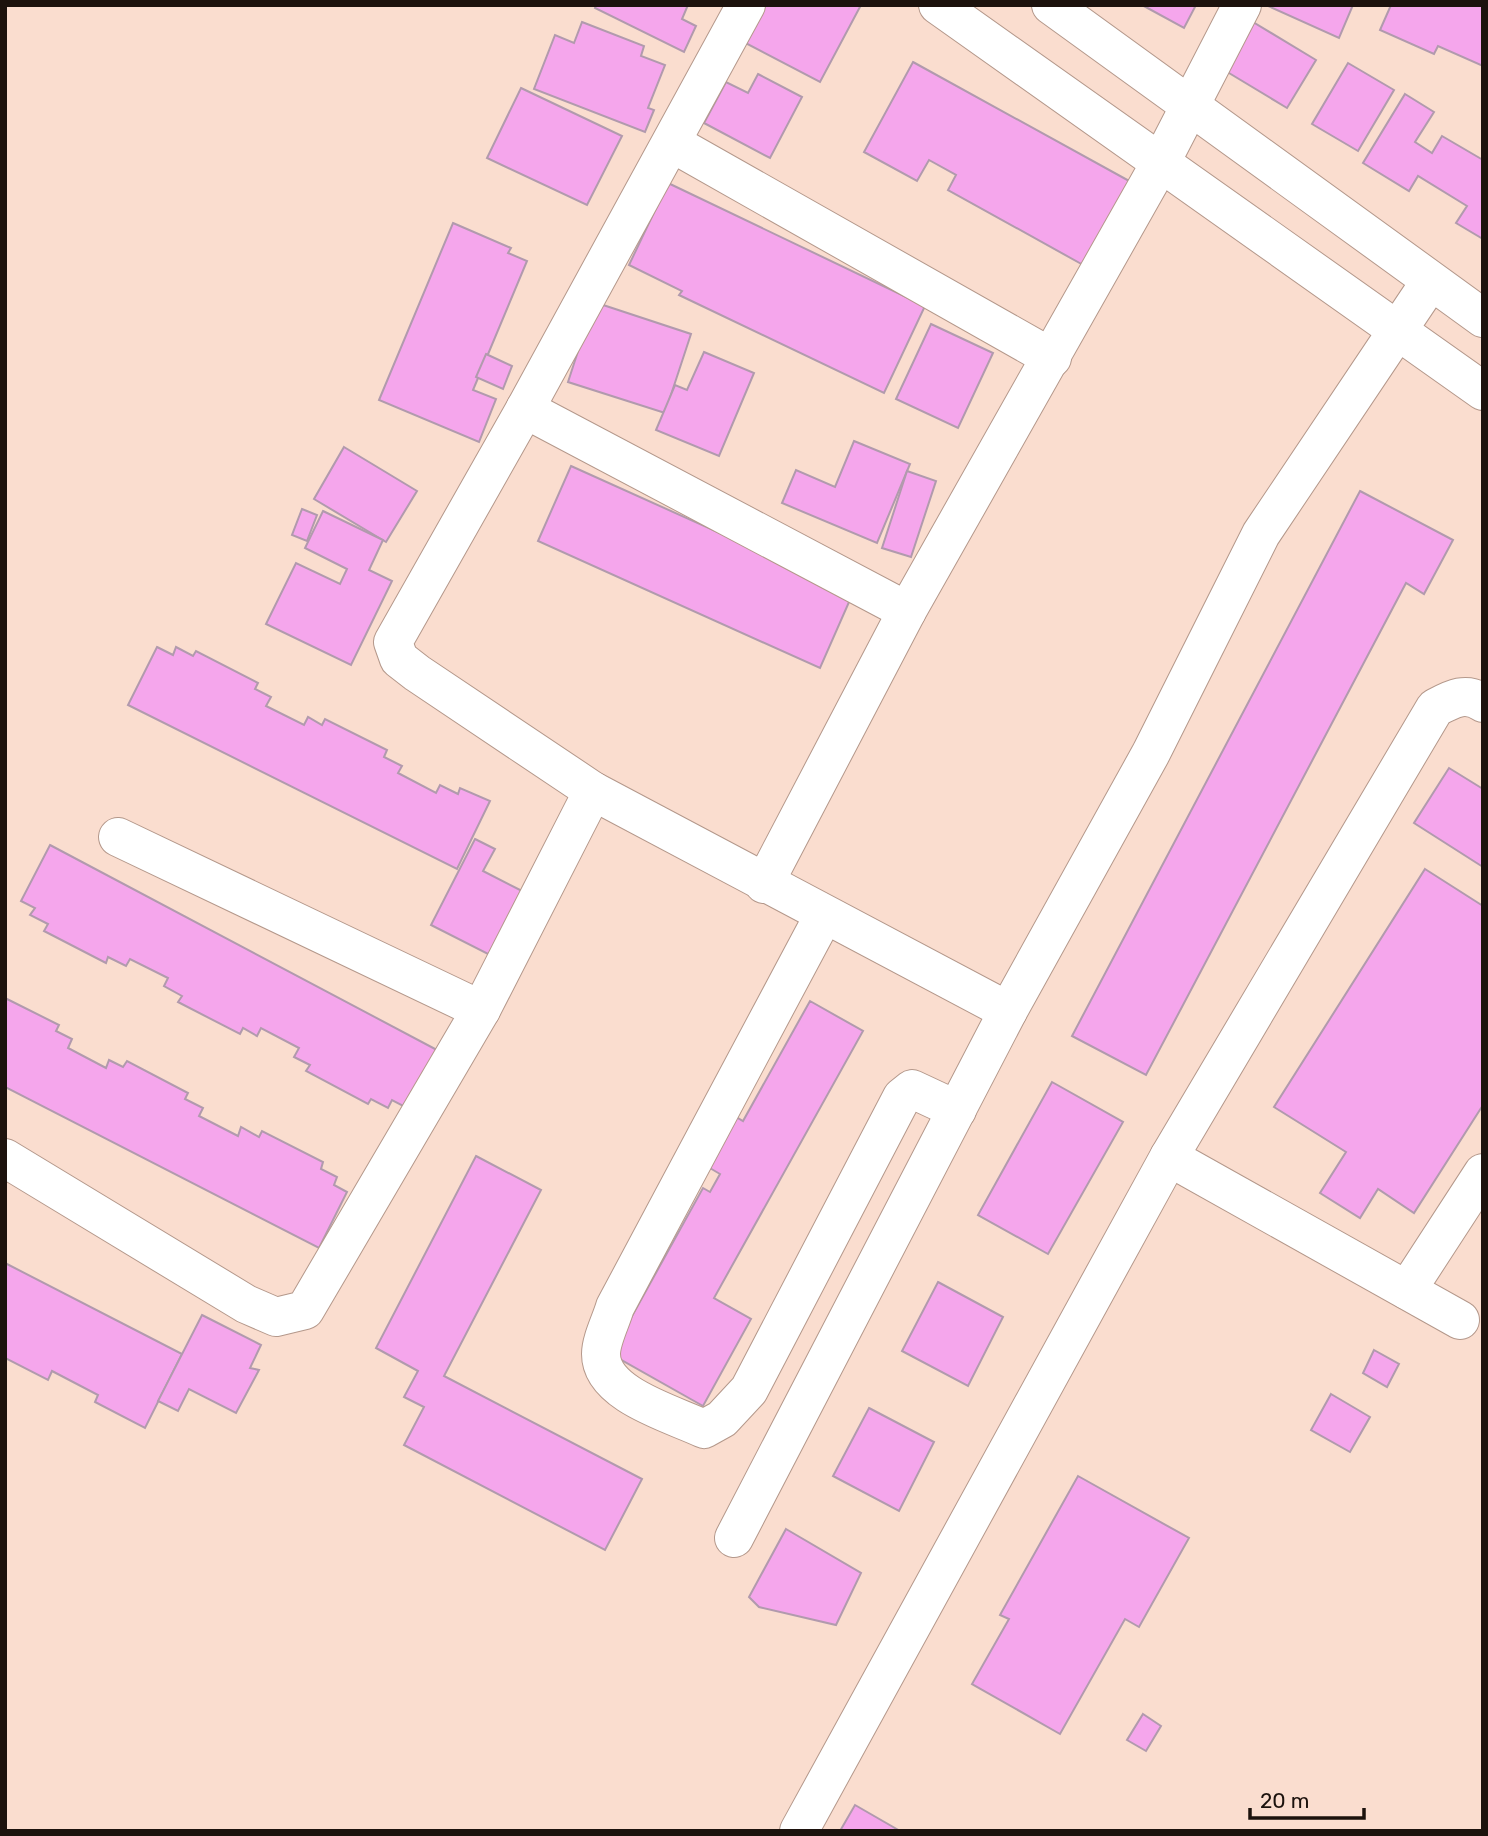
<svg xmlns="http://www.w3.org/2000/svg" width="1488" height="1836" viewBox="0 0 1488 1836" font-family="Rubik,sans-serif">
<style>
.building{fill:#f5a6ec;stroke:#b19aad;stroke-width:2}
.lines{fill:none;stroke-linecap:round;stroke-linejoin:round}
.minor-casing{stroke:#b4988b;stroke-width:40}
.minor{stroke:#fff;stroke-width:38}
</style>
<rect width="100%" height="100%" fill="#faddcf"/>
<!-- building -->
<g class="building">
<path d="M 596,5 L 688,5 L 682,19 L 696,26 L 684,52 L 595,8 Z"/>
<path d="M 751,5 L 861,5 L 820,82 L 734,37 Z"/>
<path d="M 1142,5 L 1196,5 L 1184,28 Z"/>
<path d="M 1266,5 L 1353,5 L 1339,38 Z"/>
<path d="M 1391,5 L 1483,5 L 1483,66 L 1438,46 L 1434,54 L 1380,30 Z"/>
<path d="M 1248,19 L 1316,60 L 1287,108 L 1219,67 Z"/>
<path d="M 582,22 L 644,46 L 641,56 L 665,65 L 648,108 L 654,110 L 645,132 L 534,89 L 555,35 L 574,43 Z"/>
<path d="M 913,62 L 1131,182 L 1085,266 L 948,190 L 956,175 L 929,160 L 917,181 L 864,152 Z"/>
<path d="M 1348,63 L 1394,90 L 1358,151 L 1312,124 Z"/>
<path d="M 758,74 L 802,97 L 770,158 L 704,123 L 726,82 L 748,93 Z"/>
<path d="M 521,88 L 622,136 L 587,205 L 487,158 Z"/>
<path d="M 1405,94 L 1434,112 L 1415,142 L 1432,153 L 1442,136 L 1483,160 L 1483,239 L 1456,223 L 1467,206 L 1418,176 L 1409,191 L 1363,163 Z"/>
<path d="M 668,183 L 925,306 L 884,393 L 679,295 L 682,291 L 629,265 Z"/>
<path d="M 453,223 L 511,248 L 508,253 L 527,261 L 473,390 L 496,399 L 479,442 L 379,400 Z"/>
<path d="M 594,302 L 691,334 L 665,413 L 568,382 Z"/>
<path d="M 931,324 L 993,353 L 958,428 L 896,399 Z"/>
<path d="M 704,352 L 754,373 L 719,456 L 656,430 L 675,385 L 687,390 Z"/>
<path d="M 486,354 L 512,366 L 503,389 L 476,377 Z"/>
<path d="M 854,441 L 910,464 L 877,543 L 782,503 L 796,470 L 835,487 Z"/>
<path d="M 344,447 L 417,491 L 386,542 L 314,499 Z"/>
<path d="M 571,466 L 853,593 L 820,668 L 538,541 Z"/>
<path d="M 907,471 L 936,481 L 911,557 L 882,548 Z"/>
<path d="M 1360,491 L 1453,540 L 1424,594 L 1406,583 L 1146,1075 L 1072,1036 Z"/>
<path d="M 302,509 L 317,515 L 307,541 L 292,535 Z"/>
<path d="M 323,511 L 383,540 L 369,570 L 392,581 L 351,665 L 266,624 L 296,563 L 340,584 L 347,569 L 305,548 Z"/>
<path d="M 157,647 L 173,655 L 176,647 L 193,656 L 196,651 L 258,683 L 255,689 L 271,697 L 266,706 L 304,725 L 308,717 L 322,725 L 325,719 L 387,750 L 384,757 L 402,766 L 398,773 L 436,793 L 440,785 L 458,794 L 460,788 L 490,801 L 457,869 L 128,705 Z"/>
<path d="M 1449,768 L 1483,789 L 1483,867 L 1414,823 Z"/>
<path d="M 475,839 L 495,849 L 483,871 L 530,895 L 490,955 L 431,925 Z"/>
<path d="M 50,845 L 437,1050 L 407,1108 L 392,1100 L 388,1108 L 371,1099 L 368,1104 L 306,1071 L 310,1065 L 294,1057 L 299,1048 L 261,1028 L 257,1036 L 243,1028 L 240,1034 L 178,1002 L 182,996 L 164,986 L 168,978 L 130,959 L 126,966 L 108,957 L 106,963 L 44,931 L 48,924 L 30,915 L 35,908 L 21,901 Z"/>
<path d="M 1425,869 L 1483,906 L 1483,1105 L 1414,1213 L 1378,1189 L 1360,1218 L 1320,1193 L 1346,1152 L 1274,1107 Z"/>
<path d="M 5,998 L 59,1025 L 56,1031 L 72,1039 L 68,1048 L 106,1068 L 109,1060 L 123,1067 L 127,1061 L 188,1093 L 185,1099 L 203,1108 L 199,1116 L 238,1136 L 241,1127 L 259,1137 L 262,1131 L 323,1162 L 321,1169 L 337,1177 L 334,1185 L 347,1192 L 319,1248 L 5,1087 Z"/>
<path d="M 810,1001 L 863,1031 L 714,1298 L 751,1319 L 703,1406 L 611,1354 L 703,1188 L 710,1192 L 720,1174 L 703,1164 L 731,1114 L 743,1121 Z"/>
<path d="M 1052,1082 L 1123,1122 L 1048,1254 L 978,1215 Z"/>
<path d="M 476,1156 L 541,1190 L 444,1376 L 642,1479 L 605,1550 L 404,1445 L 424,1407 L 404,1397 L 418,1371 L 376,1348 Z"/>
<path d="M 5,1263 L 182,1354 L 145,1428 L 95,1402 L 98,1395 L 52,1371 L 48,1380 L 5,1358 Z"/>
<path d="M 938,1282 L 1003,1317 L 968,1386 L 902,1351 Z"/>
<path d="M 202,1315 L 261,1345 L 250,1368 L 259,1370 L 236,1413 L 189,1389 L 178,1411 L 158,1401 Z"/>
<path d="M 1374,1350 L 1399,1364 L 1387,1387 L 1363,1373 Z"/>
<path d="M 1331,1394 L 1370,1417 L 1350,1452 L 1311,1430 Z"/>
<path d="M 869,1408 L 934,1442 L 899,1511 L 833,1476 Z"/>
<path d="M 1078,1476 L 1189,1538 L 1139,1627 L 1125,1619 L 1060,1734 L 972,1684 L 1009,1619 L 1000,1615 Z"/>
<path d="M 786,1529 L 861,1573 L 836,1625 L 759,1607 L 749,1597 Z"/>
<path d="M 1143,1714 L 1161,1726 L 1146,1751 L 1127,1740 Z"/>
<path d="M 855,1805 L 900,1831 L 840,1831 Z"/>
</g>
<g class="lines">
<defs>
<g id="minor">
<path d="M 746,5 L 525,409 L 393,642 L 399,659 L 417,673 L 593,791 L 1008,1011 L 1151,753 L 1261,534 L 1430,282"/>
<path d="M 938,5 L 1483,391"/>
<path d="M 1051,5 L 1483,318"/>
<path d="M 672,143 L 1052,358"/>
<path d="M 525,409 L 907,611"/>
<path d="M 118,837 L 481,1010"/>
<path d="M 764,884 L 907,611 L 1162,160 L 1242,5"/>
<path d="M 824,915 L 615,1307 C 611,1321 601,1340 601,1354 C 601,1395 673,1414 704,1429 L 722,1419 L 749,1390 L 902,1097 L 912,1089 L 957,1110"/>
<path d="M 1169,1157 L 1460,1320"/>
<path d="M 5,1158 L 246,1304 L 276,1317 L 305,1310 L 481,1010 L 593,791"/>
<path d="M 1407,1290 L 1483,1173"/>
<path d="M 734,1538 L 1008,1011"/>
<path d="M 799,1831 L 1169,1157 L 1435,708 C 1452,699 1466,691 1483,703"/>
</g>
</defs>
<!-- minor casing -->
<use href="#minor" class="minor-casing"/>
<!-- minor -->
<use href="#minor" class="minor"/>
</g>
<!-- border -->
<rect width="1488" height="1836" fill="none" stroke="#1c120d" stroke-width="14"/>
<!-- scale -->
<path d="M1250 1808v10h114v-10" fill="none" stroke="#1c120d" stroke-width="3.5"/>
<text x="1260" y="1808" font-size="21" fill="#1c120d" stroke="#faddcf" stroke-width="5" paint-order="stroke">20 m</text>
</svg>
